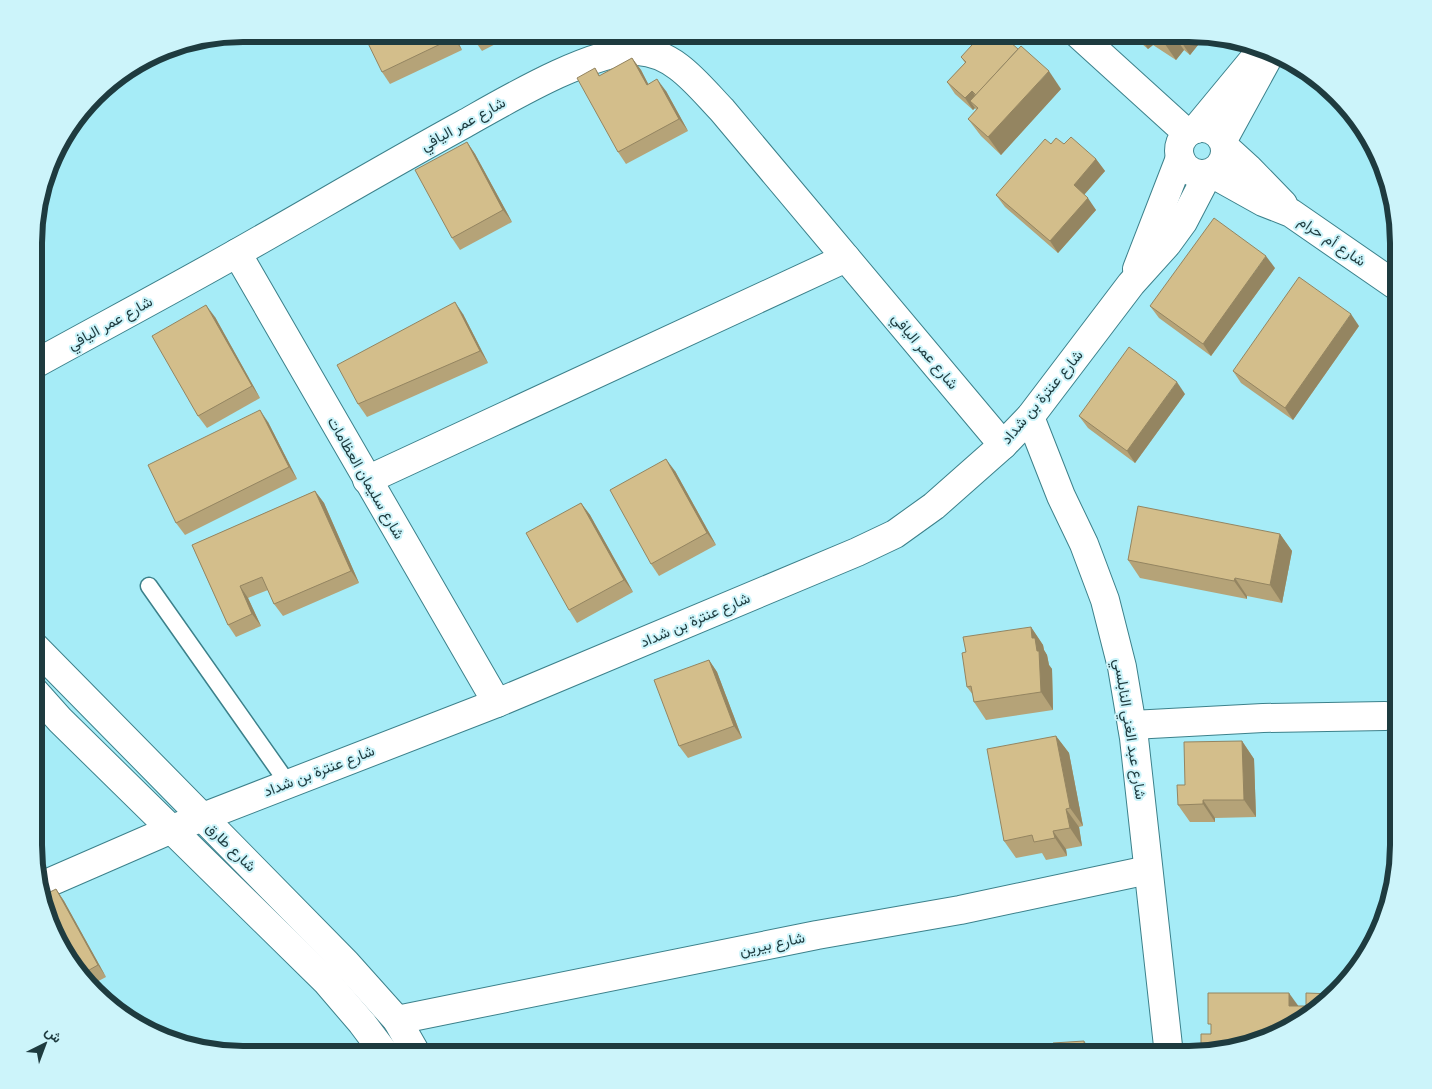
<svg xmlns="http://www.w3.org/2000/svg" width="1432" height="1089" viewBox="0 0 1432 1089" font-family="Mulish,Vazirmatn,sans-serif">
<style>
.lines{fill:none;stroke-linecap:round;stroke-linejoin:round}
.service-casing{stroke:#3c818b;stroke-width:19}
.minor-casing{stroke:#3c818b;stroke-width:30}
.tertiary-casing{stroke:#3c818b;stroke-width:30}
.service{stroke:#fff;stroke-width:16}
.minor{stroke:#fff;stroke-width:28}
.tertiary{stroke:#fff;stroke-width:28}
.wall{fill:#b5a378}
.shaded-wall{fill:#948561}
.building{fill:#d3be8b;stroke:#948561}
.labels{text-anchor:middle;stroke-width:4;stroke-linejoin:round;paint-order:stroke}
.street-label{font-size:15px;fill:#1e3b3f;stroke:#ccf4fa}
.rim{fill:none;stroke:#1e3b3f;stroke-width:6}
</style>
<rect width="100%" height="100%" fill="#a6ecf7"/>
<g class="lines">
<defs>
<path id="service" d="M 149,586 L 287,782"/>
<g id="minor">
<path d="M 1078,34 L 1187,133"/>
<circle cx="1202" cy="151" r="23"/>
<path d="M 1196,129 L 1263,48"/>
<path d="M 1223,140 L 1269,56"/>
<path d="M 1225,147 L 1248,168 L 1283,204"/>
<path d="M 1211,173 L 1263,202 L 1291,213 L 1398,287"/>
<path d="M 237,253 L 497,703"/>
<path d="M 1137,269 L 1180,158"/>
<path d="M 35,364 C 102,327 170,291 237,253 C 313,210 387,166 464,124 C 505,101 592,49 638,51 C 675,53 698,85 722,110 L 1003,445"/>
<path d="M 1030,417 L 1061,496 L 1084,544 L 1105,600 L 1122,667 L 1134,738 L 1169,1055"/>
<path d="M 367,480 L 846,258"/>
<path d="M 1132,725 L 1263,718 L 1385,716"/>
<path d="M 41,886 L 172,829 L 497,703 L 857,552 L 895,534 L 934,506 L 1003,445 L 1030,417 L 1131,284 L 1167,244 L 1183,222 L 1208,174"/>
<path d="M 397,1020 L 817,935 L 960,910 L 1148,870"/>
</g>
<g id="tertiary">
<path d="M 35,647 L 346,963 L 397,1020 L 417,1055"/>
<path d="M 35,692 L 60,720 L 326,981 L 362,1023 L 386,1055"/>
</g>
</defs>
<!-- service casing -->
<use href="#service" class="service-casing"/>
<!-- minor casing -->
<use href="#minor" class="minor-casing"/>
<!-- tertiary casing -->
<use href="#tertiary" class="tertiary-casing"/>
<!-- service -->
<use href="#service" class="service"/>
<!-- minor -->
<use href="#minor" class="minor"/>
<!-- tertiary -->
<use href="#tertiary" class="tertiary"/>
</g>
<!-- wall -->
<g class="wall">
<path d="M 454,34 L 462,50 L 390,84 L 382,72 Z"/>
<path d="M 470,34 L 515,34 L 482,51 Z"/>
<path d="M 1130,34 L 1202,34 L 1206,35 L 1190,55 L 1184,50 L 1176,60 L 1153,45 L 1148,49 Z"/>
<path d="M 961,57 L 1061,89 L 1001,155 L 981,136 L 968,119 L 976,110 L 975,108 L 973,110 L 955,94 L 947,82 L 965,63 Z"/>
<path d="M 632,58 L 641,70 L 648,84 L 666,91 L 688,131 L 626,164 L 618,152 L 595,68 L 600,76 Z"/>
<path d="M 467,142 L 475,154 L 512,222 L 460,250 L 452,238 Z"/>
<path d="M 1051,144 L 1064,144 L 1096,159 L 1105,171 L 1084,195 L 1096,210 L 1058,253 L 1005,207 L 996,195 Z"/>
<path d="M 1275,268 L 1211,356 L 1159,318 L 1150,306 Z"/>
<path d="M 463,314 L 488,363 L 367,417 L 358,404 Z"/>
<path d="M 215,317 L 260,398 L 207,428 L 198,416 Z"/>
<path d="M 1359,326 L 1293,420 L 1241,383 L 1233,371 Z"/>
<path d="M 1185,394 L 1135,463 L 1088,428 L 1079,416 Z"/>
<path d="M 268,422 L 297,479 L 185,535 L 176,523 Z"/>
<path d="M 675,471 L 716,545 L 659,576 L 651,564 Z"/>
<path d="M 315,491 L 324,503 L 359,583 L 283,616 L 274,604 L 268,590 L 248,598 L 261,626 L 236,637 L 228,625 L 192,545 Z"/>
<path d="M 581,503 L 590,515 L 633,592 L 577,623 L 569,610 Z"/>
<path d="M 1280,534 L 1292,551 L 1282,603 L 1247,596 L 1247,599 L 1140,578 L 1128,560 Z"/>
<path d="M 1031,627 L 1043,645 L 1044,650 L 1047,655 L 1049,665 L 1052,669 L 1053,710 L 986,720 L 974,702 L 973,695 L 967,687 L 966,652 Z"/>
<path d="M 709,660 L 717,672 L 742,738 L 688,758 L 679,746 Z"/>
<path d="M 1056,736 L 1069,753 L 1083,826 L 1079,827 L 1082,846 L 1066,849 L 1067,856 L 1046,860 L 1042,853 L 1016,858 L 1004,841 Z"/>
<path d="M 1242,741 L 1254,759 L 1256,817 L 1215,818 L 1215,822 L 1190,822 L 1178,805 L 1185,785 Z"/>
<path d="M 56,889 L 64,901 L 106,977 L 91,985 L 55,939 Z"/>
</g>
<!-- shaded-wall -->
<g class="shaded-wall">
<path d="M 451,34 L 454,34 L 462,50 L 453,38 Z"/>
<path d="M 1138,34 L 1145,34 L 1153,45 L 1148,49 Z"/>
<path d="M 1158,34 L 1173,34 L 1184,50 L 1176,60 Z"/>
<path d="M 1176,34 L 1202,34 L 1206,35 L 1190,55 Z"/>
<path d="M 632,58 L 641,70 L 655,97 L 647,85 Z"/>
<path d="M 1049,71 L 1061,89 L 1001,155 L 988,137 Z"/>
<path d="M 657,79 L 666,91 L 688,131 L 679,119 Z"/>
<path d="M 972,91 L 980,103 L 970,101 L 975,108 L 973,110 L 965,98 Z"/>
<path d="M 467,142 L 475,154 L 512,222 L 503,210 Z"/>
<path d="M 1096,159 L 1105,171 L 1082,197 L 1074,185 Z"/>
<path d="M 1088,198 L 1096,210 L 1058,253 L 1050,241 Z"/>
<path d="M 1266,256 L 1275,268 L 1211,356 L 1203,344 Z"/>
<path d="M 455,302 L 463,314 L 488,363 L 480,351 Z"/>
<path d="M 206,305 L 215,317 L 260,398 L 252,386 Z"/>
<path d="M 1351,314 L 1359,326 L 1293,420 L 1285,408 Z"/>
<path d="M 1177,382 L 1185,394 L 1135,463 L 1127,451 Z"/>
<path d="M 260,410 L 268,422 L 297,479 L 289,467 Z"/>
<path d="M 666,459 L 675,471 L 716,545 L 707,533 Z"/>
<path d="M 315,491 L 324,503 L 359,583 L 351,571 Z"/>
<path d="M 581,503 L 590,515 L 633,592 L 624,580 Z"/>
<path d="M 1280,534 L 1292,551 L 1282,603 L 1270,585 Z"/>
<path d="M 1235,578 L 1247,596 L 1247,599 L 1234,581 Z"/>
<path d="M 240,586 L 248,598 L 261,626 L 252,614 Z"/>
<path d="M 1031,627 L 1043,645 L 1044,650 L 1047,655 L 1049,665 L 1052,669 L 1053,710 L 1041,692 L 1037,651 L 1032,638 Z"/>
<path d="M 709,660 L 717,672 L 742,738 L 734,726 Z"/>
<path d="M 1056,736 L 1069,753 L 1083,826 L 1070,808 Z"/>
<path d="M 1242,741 L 1254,759 L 1256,817 L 1244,800 Z"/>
<path d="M 1203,800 L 1215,818 L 1215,822 L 1203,804 Z"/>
<path d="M 1066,809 L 1079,827 L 1082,846 L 1070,828 Z"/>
<path d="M 1053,831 L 1066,849 L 1067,856 L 1055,838 Z"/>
<path d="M 56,889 L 64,901 L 106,977 L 98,965 Z"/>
<path d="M 1289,993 L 1302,1011 L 1289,1006 Z"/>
<path d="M 1084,1041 L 1094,1054 L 1094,1051 L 1096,1055 L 1087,1055 L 1085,1052 Z"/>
</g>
<!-- building -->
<g class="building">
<path d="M 365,34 L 451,34 L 453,38 L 382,72 L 364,35 Z"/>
<path d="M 470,34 L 484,34 L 473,39 Z"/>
<path d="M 982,34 L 1001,34 L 1018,49 L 976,95 L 972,91 L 965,98 L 947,82 L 966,62 L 961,57 Z"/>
<path d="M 1021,46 L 1049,71 L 988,137 L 968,119 L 978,108 L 970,101 Z"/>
<path d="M 632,58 L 647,85 L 657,79 L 679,119 L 618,152 L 577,78 L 595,68 L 599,76 Z"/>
<path d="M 1071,137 L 1096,159 L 1074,185 L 1088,198 L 1050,241 L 996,195 L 1045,139 L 1051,144 L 1056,138 L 1064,144 Z"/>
<path d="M 467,142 L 503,210 L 452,238 L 415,170 Z"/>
<path d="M 1214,218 L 1266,256 L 1203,344 L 1150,306 Z"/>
<path d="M 1299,277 L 1351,314 L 1285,408 L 1233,371 Z"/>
<path d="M 455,302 L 480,351 L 358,404 L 337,365 Z"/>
<path d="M 206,305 L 252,386 L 198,416 L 152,336 Z"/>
<path d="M 1129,347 L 1177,382 L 1127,451 L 1079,416 Z"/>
<path d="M 260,410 L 289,467 L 176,523 L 148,465 Z"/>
<path d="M 666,459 L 707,533 L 651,564 L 610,490 Z"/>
<path d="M 315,491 L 351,571 L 274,604 L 262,577 L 240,586 L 252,614 L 228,625 L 192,545 Z"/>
<path d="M 581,503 L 624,580 L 569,610 L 526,533 Z"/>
<path d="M 1138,506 L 1280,534 L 1270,585 L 1235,578 L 1234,581 L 1128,560 Z"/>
<path d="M 1031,627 L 1032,638 L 1035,638 L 1037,651 L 1039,651 L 1041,692 L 974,702 L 971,686 L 967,687 L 962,653 L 966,652 L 963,637 Z"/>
<path d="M 709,660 L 734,726 L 679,746 L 654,680 Z"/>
<path d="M 1056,736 L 1070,808 L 1066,809 L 1070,828 L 1053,831 L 1055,838 L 1034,842 L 1032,835 L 1004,841 L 987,749 Z"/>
<path d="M 1242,741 L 1244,800 L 1203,800 L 1203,804 L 1178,805 L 1177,785 L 1185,785 L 1184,742 Z"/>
<path d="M 56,889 L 98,965 L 82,974 L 55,939 L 44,895 Z"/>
<path d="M 1208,993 L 1289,993 L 1289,1006 L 1306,1006 L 1306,993 L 1333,994 L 1281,1034 L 1201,1052 L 1201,1034 L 1211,1034 L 1211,1024 L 1208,1024 Z"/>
<path d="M 1084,1041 L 1085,1052 L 1094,1051 L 1094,1055 L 1054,1055 L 1053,1043 Z"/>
</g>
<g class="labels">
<!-- street labels -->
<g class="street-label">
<text transform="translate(463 124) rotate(-29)" y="5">شارع عمر اليافي</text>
<text transform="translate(1332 241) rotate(34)" y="5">شارع أم حرام</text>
<text transform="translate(110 323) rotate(-29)" y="5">شارع عمر اليافي</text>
<text transform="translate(925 351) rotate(50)" y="5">شارع عمر اليافي</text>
<text transform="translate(1042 397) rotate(-50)" y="5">شارع عنترة بن شداد</text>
<text transform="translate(366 478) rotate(60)" y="5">شارع سليمان العظامات</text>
<text transform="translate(695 620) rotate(-23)" y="5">شارع عنترة بن شداد</text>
<text transform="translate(1130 729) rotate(81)" y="5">شارع عبد الغني النابلسي</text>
<text transform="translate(319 771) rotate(-21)" y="5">شارع عنترة بن شداد</text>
<text transform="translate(231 847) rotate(44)" y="5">شارع طارق</text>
<text transform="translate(772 944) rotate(-12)" y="5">شارع بيرين</text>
</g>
</g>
<!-- crop -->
<path d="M0 0H1432V1089H0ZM243 42H1189A201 201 0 0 1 1390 243V845A201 201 0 0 1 1189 1046H243A201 201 0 0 1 42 845V243A201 201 0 0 1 243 42Z" fill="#ccf4fa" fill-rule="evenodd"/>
<path class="rim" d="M243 42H1189A201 201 0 0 1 1390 243V845A201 201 0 0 1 1189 1046H243A201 201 0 0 1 42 845V243A201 201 0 0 1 243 42Z"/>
<!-- north arrow -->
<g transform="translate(45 1044) rotate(42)" stroke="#ccf4fa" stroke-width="4" paint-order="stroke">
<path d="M0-4L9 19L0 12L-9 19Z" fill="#1e3b3f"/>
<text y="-8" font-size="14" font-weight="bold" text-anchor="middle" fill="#1e3b3f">ش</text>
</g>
</svg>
